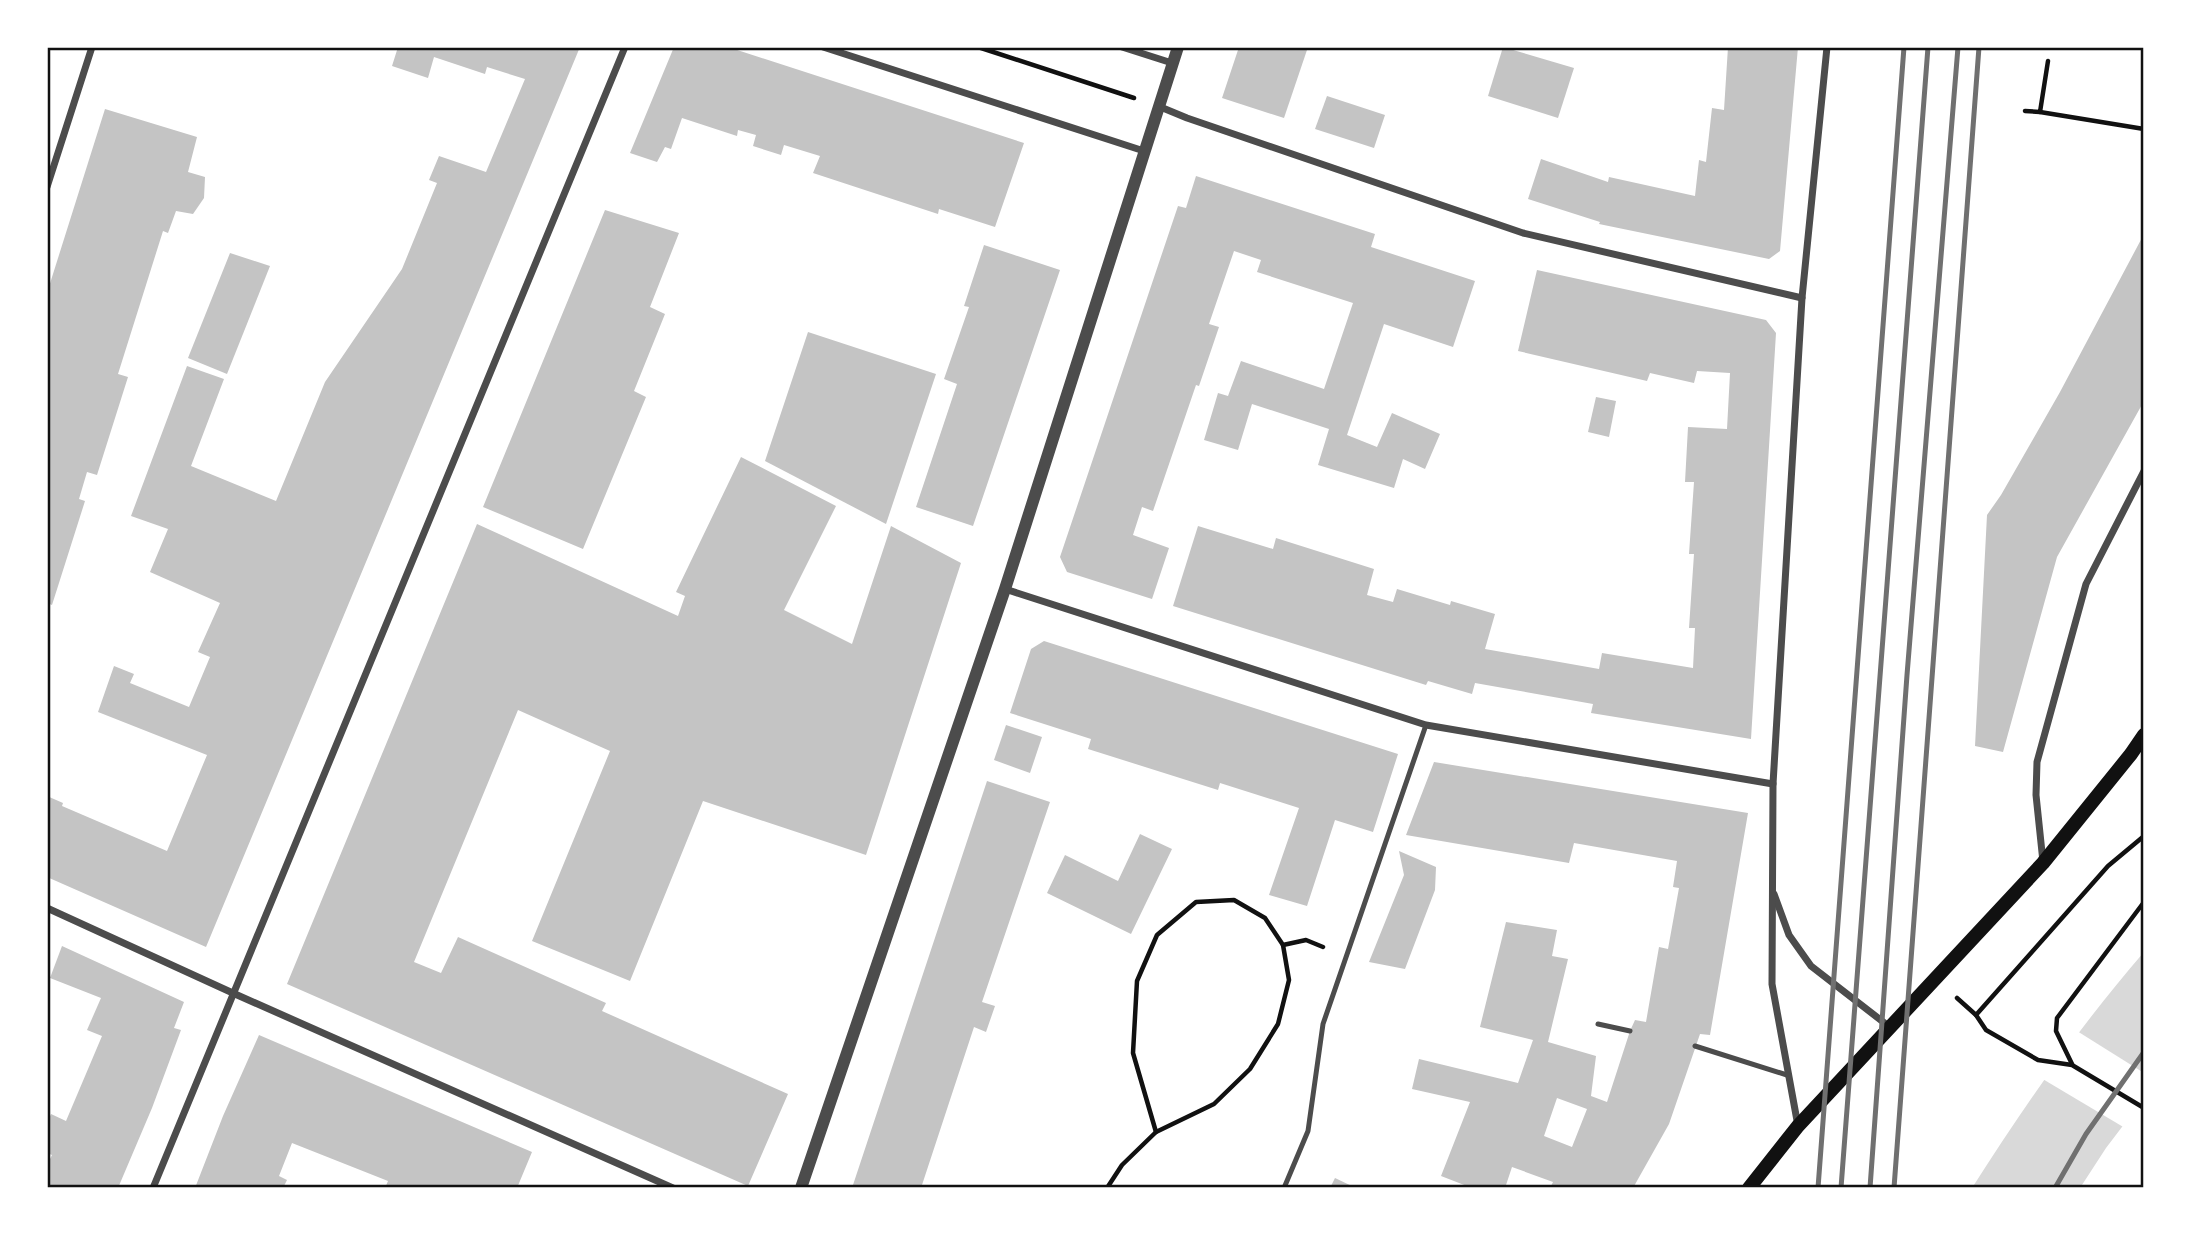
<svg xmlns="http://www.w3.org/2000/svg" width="2191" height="1235" viewBox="0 0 2191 1235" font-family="'Exo 2',sans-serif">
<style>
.water{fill:#d9d9d9}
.pier{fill:#fff}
.building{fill:#c4c4c4;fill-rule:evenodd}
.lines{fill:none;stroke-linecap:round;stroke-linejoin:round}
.path{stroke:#111;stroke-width:4.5}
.service{stroke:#4c4c4c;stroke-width:5}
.minor{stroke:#4c4c4c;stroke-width:7}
.tertiary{stroke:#4c4c4c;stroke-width:12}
.secondary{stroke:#111;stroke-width:14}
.rail{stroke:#707070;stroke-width:5}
.neatline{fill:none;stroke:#111;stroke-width:2.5}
</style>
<rect width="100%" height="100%" fill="#fff"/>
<!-- water -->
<path class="water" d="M 2144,952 L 2144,1098 L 2106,1148 L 2080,1188 L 1972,1188 C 2024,1106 2080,1026 2144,952 Z"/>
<!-- pier -->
<path class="pier" d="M 2077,1031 L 2144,1073 L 2144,1103 L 2125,1128 L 2041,1078 Z"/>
<!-- building -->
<g class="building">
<path d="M 398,47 L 580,47 L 206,947 L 47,877 L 47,796 L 63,803 L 62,806 L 167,851 L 207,755 L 98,712 L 114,666 L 134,674 L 130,683 L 189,707 L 210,657 L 198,652 L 220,603 L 150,572 L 168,529 L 131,516 L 187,366 L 224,379 L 191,466 L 276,501 L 325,382 L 402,269 L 437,183 L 429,180 L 439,156 L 486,172 L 525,79 L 487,67 L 485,74 L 434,57 L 428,78 L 392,66 Z"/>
<path d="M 674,47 L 728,47 L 1024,143 L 995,227 L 939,209 L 938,214 L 813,173 L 820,156 L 784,145 L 781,155 L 753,146 L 756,135 L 738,130 L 737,136 L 682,118 L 671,149 L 665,147 L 657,162 L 630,153 Z"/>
<path d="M 1239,47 L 1308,47 L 1284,118 L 1222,98 Z"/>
<path d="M 1503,47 L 1574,68 L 1558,118 L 1488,96 Z"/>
<path d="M 1728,47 L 1798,47 L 1780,251 L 1769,259 L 1599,224 L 1600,222 L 1528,199 L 1541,159 L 1608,182 L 1609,177 L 1695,196 L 1699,160 L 1706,162 L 1712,108 L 1724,110 Z"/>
<path d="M 1327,96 L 1385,115 L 1374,148 L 1315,129 Z"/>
<path d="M 105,109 L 197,137 L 188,172 L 205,177 L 204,198 L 193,214 L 176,211 L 168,233 L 163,231 L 118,374 L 128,377 L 97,475 L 87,472 L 79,499 L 85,501 L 52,605 L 47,603 L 47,293 Z"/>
<path d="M 1196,176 L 1375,234 L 1371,247 L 1475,281 L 1453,347 L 1384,324 L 1347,435 L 1377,447 L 1392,413 L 1440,434 L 1425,469 L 1403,459 L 1394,488 L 1318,465 L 1329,429 L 1252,404 L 1238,450 L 1204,440 L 1218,393 L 1228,396 L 1241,361 L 1324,389 L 1353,303 L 1257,272 L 1261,260 L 1234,251 L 1209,324 L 1219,327 L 1199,386 L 1196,385 L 1153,511 L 1142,507 L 1133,535 L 1169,548 L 1152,599 L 1067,572 L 1060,557 L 1178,206 L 1186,208 Z"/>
<path d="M 605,210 L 679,233 L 650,307 L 665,314 L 634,391 L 646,397 L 583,549 L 483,507 Z"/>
<path d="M 2144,234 L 2144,401 L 2057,557 L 2003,752 L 1975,746 L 1987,515 L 2001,495 L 2060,392 Z"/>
<path d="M 984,245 L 1060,270 L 973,526 L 916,507 L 957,384 L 944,379 L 969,307 L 964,306 Z"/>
<path d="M 230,253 L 270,266 L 227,374 L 188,358 Z"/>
<path d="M 1537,270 L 1766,320 L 1776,333 L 1751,739 L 1591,713 L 1593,704 L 1475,683 L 1472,694 L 1428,681 L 1426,685 L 1173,606 L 1198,526 L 1273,549 L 1276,538 L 1374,569 L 1367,595 L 1393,602 L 1397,589 L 1450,605 L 1451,601 L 1495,614 L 1485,649 L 1599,669 L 1602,653 L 1693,668 L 1695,628 L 1689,628 L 1694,554 L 1689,554 L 1694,482 L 1685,482 L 1688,427 L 1727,429 L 1730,373 L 1697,371 L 1694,383 L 1650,373 L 1647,381 L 1518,351 Z"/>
<path d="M 808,332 L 936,374 L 886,524 L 765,461 Z"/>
<path d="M 1596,397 L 1616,401 L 1609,437 L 1588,432 Z"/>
<path d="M 741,457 L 836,506 L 784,610 L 852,644 L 891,526 L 961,563 L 866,855 L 703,801 L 630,981 L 532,941 L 610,751 L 518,710 L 414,962 L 441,973 L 458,937 L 606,1003 L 602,1011 L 788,1094 L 748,1186 L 287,984 L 477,524 L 678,616 L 685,596 L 676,592 Z"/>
<path d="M 1044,641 L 1398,754 L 1373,832 L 1335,820 L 1307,906 L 1269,895 L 1299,808 L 1220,783 L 1218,790 L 1088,749 L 1091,739 L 1010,713 L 1031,649 Z"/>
<path d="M 1006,725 L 1042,737 L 1030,773 L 994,760 Z"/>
<path d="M 1434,762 L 1748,813 L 1710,1035 L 1700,1034 L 1669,1124 L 1633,1188 L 1550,1188 L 1553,1182 L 1512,1167 L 1505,1188 L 1472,1188 L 1441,1176 L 1470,1102 L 1412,1089 L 1419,1059 L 1518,1083 L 1533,1040 L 1480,1027 L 1506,922 L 1557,930 L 1552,956 L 1568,959 L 1548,1042 L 1596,1056 L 1591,1096 L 1607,1102 L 1630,1031 L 1635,1020 L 1646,1022 L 1659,947 L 1668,949 L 1679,888 L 1673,887 L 1677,861 L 1574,843 L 1569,863 L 1406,835 ZM 1557,1098 L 1587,1109 L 1572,1147 L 1544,1136 Z"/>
<path d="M 987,781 L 1050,802 L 982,1002 L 995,1006 L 986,1032 L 974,1027 L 921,1188 L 852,1188 Z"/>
<path d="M 1140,834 L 1172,849 L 1131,934 L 1047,893 L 1065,855 L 1118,881 Z"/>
<path d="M 1399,851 L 1436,867 L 1435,890 L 1405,969 L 1369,962 L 1404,875 Z"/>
<path d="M 62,946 L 184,1002 L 174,1028 L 181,1030 L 152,1108 L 118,1188 L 47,1188 L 47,1165 L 52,1155 L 47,1153 L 47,1123 L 51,1114 L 66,1121 L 102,1036 L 87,1030 L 101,998 L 50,978 Z"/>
<path d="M 259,1035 L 532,1152 L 517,1188 L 385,1188 L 388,1181 L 292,1143 L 279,1176 L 287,1180 L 283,1188 L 195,1188 L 223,1116 Z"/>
<path d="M 1335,1178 L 1356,1188 L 1330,1188 Z"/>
</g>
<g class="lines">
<!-- path -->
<g class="path">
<path d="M 978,47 L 1134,98"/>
<path d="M 2025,111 L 2040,112 L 2048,61"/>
<path d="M 2040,112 L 2144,129"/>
<path d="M 1957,998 L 1976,1015 L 1986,1030 L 2038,1060 L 2072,1065 L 2144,1108"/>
<path d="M 1976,1015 L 2108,866 L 2144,836"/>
<path d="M 2072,1064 L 2056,1031 L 2057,1018 L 2144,902"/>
<path d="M 1156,1132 L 1214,1104 L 1250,1069 L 1278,1024 L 1289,980 L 1283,945"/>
<path d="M 1107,1188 L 1122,1165 L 1156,1132 L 1133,1053 L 1137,981 L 1157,935 L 1196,902 L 1234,900 L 1265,918 L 1283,945 L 1306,940 L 1323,947"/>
</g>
<!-- service -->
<g class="service">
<path d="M 1598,1024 L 1630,1031"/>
<path d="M 1695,1046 L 1787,1075"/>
<path d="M 1284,1188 L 1308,1131 L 1323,1024 L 1426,725"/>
</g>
<!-- minor -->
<g class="minor">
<path d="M 823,47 L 1144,151"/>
<path d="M 1122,47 L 1172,63"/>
<path d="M 1158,106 L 1187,118 L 1523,233 L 1802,298"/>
<path d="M 47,187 L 92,47"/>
<path d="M 1005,589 L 1426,725 L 1773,784"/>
<path d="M 2043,862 L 2036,795 L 2037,762 L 2086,584 L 2144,471"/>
<path d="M 1774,894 L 1789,935 L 1811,966 L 1891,1028"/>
<path d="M 47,908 L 235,994 L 673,1188"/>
<path d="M 1798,1126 L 1772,984 L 1773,784 L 1802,298 L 1827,47"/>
<path d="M 153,1188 L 625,47"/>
</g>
<!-- tertiary -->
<path class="tertiary" d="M 801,1188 L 1005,589 L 1178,47"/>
<!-- secondary -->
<path class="secondary" d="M 1749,1188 L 1798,1126 L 2043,863 L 2131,754 L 2144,735"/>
<!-- rail -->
<g class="rail">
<path d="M 1818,1188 L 1904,47"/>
<path d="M 1841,1188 L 1928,47"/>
<path d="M 1870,1188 L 1907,675 L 1958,47"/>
<path d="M 1894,1188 L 1979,47"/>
<path d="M 2055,1188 L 2086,1134 L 2144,1052"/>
</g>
</g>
<!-- border -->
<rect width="2191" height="1235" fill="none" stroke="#ffffff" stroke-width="98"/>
<rect x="49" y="49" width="2093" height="1137" class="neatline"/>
</svg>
